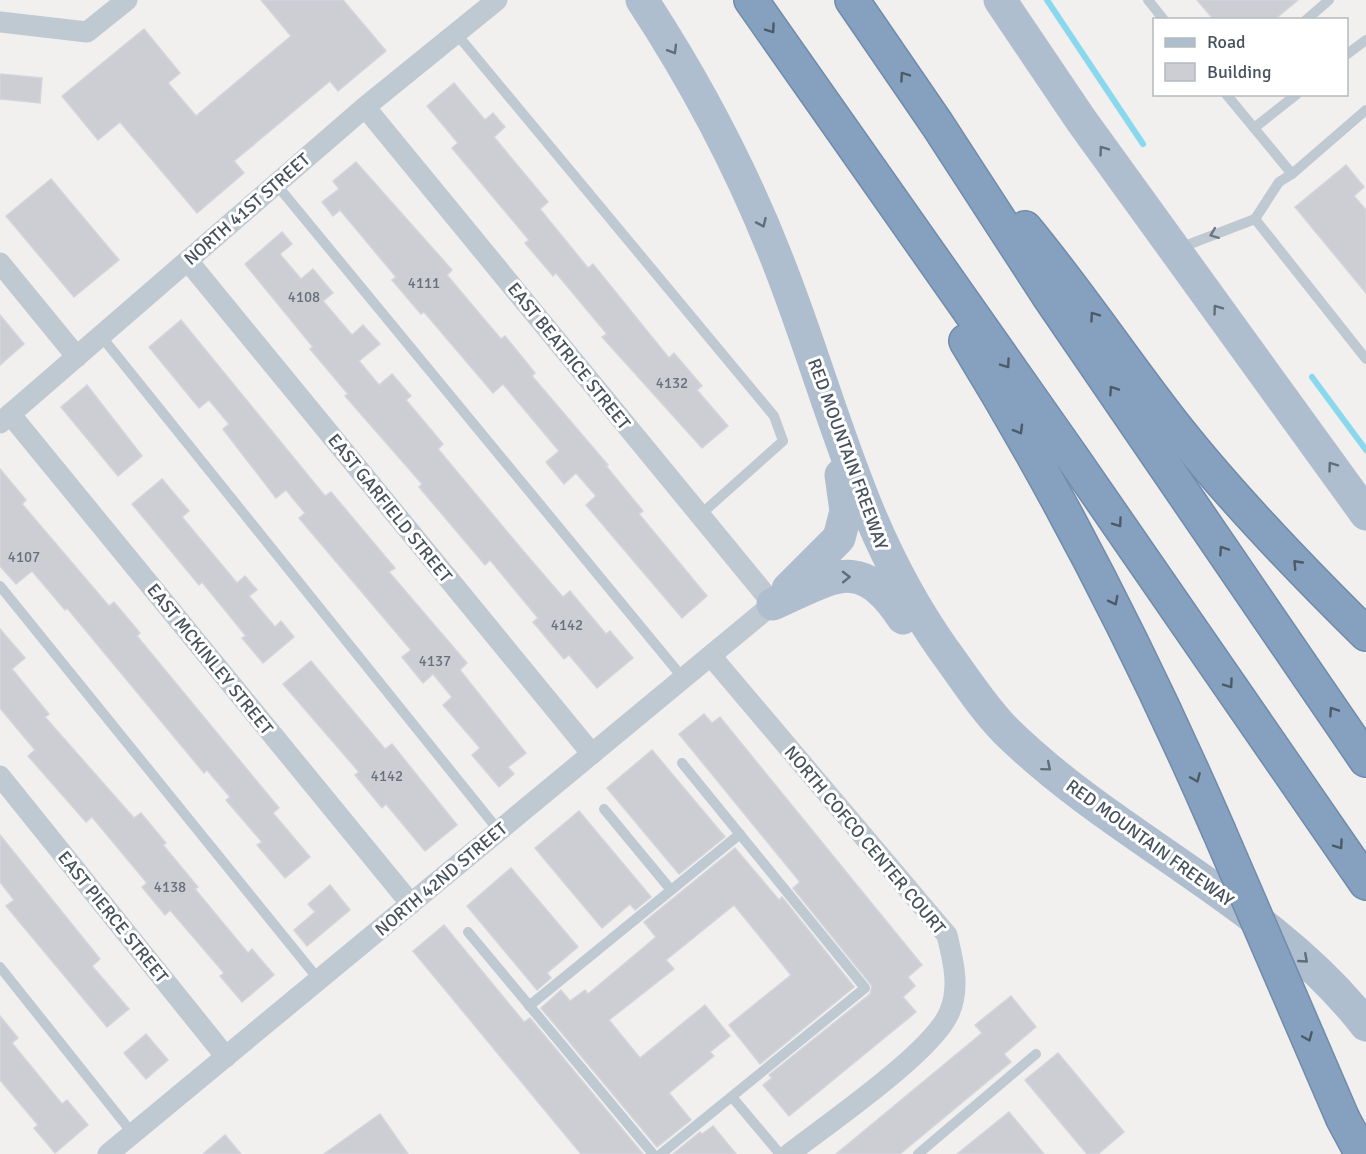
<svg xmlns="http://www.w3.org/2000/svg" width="1366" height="1154" viewBox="0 0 1366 1154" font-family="Signika,sans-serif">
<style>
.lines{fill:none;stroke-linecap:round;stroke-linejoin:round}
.stream{stroke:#89d8ee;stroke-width:6}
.building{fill:#ccced4;stroke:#d3d5db;stroke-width:1.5}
.highway-casing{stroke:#718cab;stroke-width:36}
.lane{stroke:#bfc9d1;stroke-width:10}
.street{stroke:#bfc9d1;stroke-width:21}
.primary{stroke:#aebecf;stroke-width:33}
.highway{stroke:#86a1bf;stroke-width:33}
.highway-bridge-casing{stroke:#718cab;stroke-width:36;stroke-linecap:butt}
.highway-bridge{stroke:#86a1bf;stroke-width:33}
.oneway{stroke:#4d5a67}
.oneway2{stroke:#616d7a}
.oneway3{stroke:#6b7680}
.labels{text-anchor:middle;stroke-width:6;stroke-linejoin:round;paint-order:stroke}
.number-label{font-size:15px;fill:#68717b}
.street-label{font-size:18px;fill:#47525d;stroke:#fff}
</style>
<rect width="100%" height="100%" fill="#f2efef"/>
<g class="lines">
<!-- stream -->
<g class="stream">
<path d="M 1047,0 L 1143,144"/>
<path d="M 1312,377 L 1366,450"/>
</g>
</g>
<!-- building -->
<g class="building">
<path d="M 261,0 L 343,0 L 386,51 L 338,91 L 330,81 L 234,161 L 244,173 L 197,213 L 120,122 L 98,140 L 62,96 L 144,29 L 180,73 L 168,83 L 196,116 L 291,36 Z"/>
<path d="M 1197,0 L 1298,0 L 1274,20 L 1214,20 Z"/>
<path d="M 0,74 L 42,78 L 40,103 L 0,99 Z"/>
<path d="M 454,83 L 485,120 L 493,113 L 505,127 L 494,137 L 548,202 L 540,209 L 588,268 L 593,264 L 669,358 L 674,353 L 702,386 L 697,390 L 728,426 L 702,448 L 602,337 L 607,334 L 556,273 L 553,276 L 525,243 L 529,240 L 452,148 L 458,143 L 427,106 Z"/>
<path d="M 356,162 L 452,270 L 447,275 L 473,306 L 501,339 L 505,336 L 535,373 L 532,376 L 608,465 L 606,466 L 643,511 L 639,514 L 707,596 L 682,618 L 586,505 L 596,496 L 576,473 L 564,484 L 546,462 L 559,451 L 503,384 L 493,393 L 424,312 L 421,314 L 392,280 L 396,277 L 340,210 L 333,216 L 322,202 L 339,189 L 333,181 Z"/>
<path d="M 1346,165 L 1364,187 L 1354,196 L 1366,210 L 1366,293 L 1295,207 Z"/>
<path d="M 51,179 L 119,260 L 74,297 L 6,216 Z"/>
<path d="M 282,232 L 292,244 L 280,254 L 301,279 L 313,269 L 333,293 L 323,301 L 352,335 L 363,325 L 380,344 L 359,361 L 379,385 L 392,374 L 411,396 L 406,400 L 443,444 L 438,449 L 525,553 L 563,597 L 570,591 L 606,634 L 610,631 L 633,658 L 597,688 L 569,655 L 564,659 L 533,622 L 538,618 L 490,560 L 485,565 L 419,487 L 422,484 L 345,396 L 348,394 L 310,349 L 313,347 L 245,264 Z"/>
<path d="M 0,315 L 24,344 L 0,365 Z"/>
<path d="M 181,320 L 325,496 L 331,492 L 395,568 L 389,572 L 467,663 L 460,670 L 526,753 L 508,767 L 514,774 L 499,787 L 472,755 L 480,748 L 443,705 L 452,697 L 433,674 L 423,683 L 402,657 L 411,650 L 299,518 L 305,513 L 286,490 L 276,498 L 223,429 L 229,424 L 209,400 L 199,408 L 149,347 Z"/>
<path d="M 87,385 L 142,456 L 118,476 L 61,407 Z"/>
<path d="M 0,469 L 26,500 L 22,504 L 109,606 L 114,602 L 140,633 L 137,636 L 279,808 L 273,813 L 310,857 L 285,878 L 257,845 L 262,842 L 226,800 L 230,797 L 207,770 L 204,773 L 67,608 L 65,610 L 32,571 L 16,584 L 0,566 Z"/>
<path d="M 162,479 L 189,511 L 182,517 L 237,583 L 245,576 L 257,590 L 249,596 L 275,627 L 281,621 L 294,637 L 263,663 L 242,638 L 246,636 L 202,582 L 199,585 L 132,504 Z"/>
<path d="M 0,629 L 25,658 L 12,669 L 49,714 L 45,717 L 134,818 L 141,813 L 166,843 L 163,845 L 198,887 L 195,889 L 248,953 L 252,949 L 274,975 L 242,1002 L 220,976 L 224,973 L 170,910 L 165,915 L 142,887 L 147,883 L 92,817 L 86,822 L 28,756 L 35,750 L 0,708 Z"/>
<path d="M 311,661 L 385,749 L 392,744 L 457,825 L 425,851 L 386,804 L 382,808 L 355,775 L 359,772 L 283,684 Z"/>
<path d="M 704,714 L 712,723 L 720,717 L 922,965 L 908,977 L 915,986 L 903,997 L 916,1012 L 789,1116 L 763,1085 L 772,1078 L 769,1075 L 870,994 L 872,986 L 793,888 L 800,882 L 679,734 Z"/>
<path d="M 652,750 L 725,837 L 679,874 L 607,788 Z"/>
<path d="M 579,811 L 651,897 L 635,910 L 630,904 L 602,928 L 535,848 Z"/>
<path d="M 0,835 L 100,959 L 92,966 L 129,1009 L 107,1027 L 6,906 L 14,900 L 0,882 Z"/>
<path d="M 735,848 L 779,900 L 782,897 L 854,987 L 760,1064 L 729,1025 L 791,975 L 734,905 L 666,960 L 674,969 L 609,1020 L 640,1058 L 705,1005 L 730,1036 L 710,1052 L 714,1056 L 669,1093 L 691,1120 L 657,1147 L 541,1008 L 561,990 L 570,1001 L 585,990 L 588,994 L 656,937 L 644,922 Z"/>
<path d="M 511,868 L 578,947 L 547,973 L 551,978 L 537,990 L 467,906 Z"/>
<path d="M 330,885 L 350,910 L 307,946 L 294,930 L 315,912 L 308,904 Z"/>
<path d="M 444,925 L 524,1022 L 530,1018 L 643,1154 L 581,1154 L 413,951 Z"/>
<path d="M 1011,996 L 1036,1027 L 1004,1054 L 1011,1062 L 900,1154 L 836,1154 L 982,1033 L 975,1025 Z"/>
<path d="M 0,1016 L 18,1038 L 12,1043 L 62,1104 L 67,1100 L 88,1125 L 55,1153 L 34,1128 L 38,1125 L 0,1080 Z"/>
<path d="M 146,1034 L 168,1060 L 146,1079 L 124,1053 Z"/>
<path d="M 1058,1053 L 1124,1132 L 1098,1154 L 1087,1154 L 1025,1080 Z"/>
<path d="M 1009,1112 L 1044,1154 L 957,1154 Z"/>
<path d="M 380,1114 L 408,1154 L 324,1154 Z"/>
<path d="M 713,1126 L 736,1154 L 673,1154 L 700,1132 L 702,1134 Z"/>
<path d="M 225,1135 L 241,1154 L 203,1154 Z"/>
</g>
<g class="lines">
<defs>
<g id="highway">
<path d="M 751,0 L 1072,457 L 1366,883"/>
<path d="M 852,0 L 937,124 L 1048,295 L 1366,760"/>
<path d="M 1025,228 C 1079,293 1125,363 1177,429 C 1235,502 1300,569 1366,634"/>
<path d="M 966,341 C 1063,499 1144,659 1218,829"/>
<path d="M 1343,1119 L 1362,1154"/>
</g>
</defs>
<!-- highway casing -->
<use href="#highway" class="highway-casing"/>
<!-- lane -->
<g class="lane">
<path d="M 1148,0 L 1164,20"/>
<path d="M 1306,20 L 1329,0"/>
<path d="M 455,32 L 774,416 L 783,441 L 700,515"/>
<path d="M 1346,55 L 1366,40"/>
<path d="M 1254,128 L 1297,94"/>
<path d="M 1292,174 L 1366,110"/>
<path d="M 276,184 L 683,678"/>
<path d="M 1255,219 L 1366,359"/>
<path d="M 1177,249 L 1255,219 L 1279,182 L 1292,174 L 1226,94"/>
<path d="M 101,336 L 499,831"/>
<path d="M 0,586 L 319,980"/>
<path d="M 604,809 L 671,890"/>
<path d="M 468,932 L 653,1154"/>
<path d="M 0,967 L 133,1134"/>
<path d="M 529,1006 L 740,834"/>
<path d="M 732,1097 L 780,1154"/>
<path d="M 661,1154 L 865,988 L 682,763"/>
<path d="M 918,1154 L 1036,1054"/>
</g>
<!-- street -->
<g class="street">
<path d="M 0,22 L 87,32 L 127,0"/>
<path d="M 188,261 L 592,754"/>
<path d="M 0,263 L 77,357"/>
<path d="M 10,414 L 411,904"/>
<path d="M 0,423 L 365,107 L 497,0"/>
<path d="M 711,656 L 947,935 C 953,960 960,986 950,1011 C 935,1051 826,1125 789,1154"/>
<path d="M 0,776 L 226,1057"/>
<path d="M 108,1154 L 773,604 L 365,107"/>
</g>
<!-- primary -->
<g class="primary">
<path d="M 642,0 C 701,90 751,187 788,288 C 836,416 863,536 943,649 C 963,676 983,708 1006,731 C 1117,840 1270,902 1366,1025"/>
<path d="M 1000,0 L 1081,120 L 1366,514"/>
<path d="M 788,589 L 839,538 L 846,511 L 841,475"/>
<path d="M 773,604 C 832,578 860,552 903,618"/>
</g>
<!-- highway -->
<use href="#highway" class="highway"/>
<defs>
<path id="highway-bridge" d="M 1218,829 L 1343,1119"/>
</defs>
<!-- highway-bridge casing -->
<use href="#highway-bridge" class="highway-bridge-casing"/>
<!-- highway-bridge -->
<use href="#highway-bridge" class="highway-bridge"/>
</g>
<!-- one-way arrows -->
<defs><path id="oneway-chevron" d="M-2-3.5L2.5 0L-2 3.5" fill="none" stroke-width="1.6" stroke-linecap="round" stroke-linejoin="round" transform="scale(1.5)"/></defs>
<g class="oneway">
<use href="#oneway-chevron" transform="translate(771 29) rotate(55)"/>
<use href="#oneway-chevron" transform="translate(904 76) rotate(-125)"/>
<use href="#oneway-chevron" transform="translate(1094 316) rotate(-125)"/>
<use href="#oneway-chevron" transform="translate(1006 364) rotate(55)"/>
<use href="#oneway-chevron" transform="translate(1113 390) rotate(-124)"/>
<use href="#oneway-chevron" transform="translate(1019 430) rotate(60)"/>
<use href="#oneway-chevron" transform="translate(1118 523) rotate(55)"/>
<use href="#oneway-chevron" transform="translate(1223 550) rotate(-124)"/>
<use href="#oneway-chevron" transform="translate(1297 564) rotate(-134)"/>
<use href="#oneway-chevron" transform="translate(1114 601) rotate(63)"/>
<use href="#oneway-chevron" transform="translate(1229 684) rotate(55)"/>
<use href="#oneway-chevron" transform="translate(1333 711) rotate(-124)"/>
<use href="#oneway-chevron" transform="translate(1196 778) rotate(67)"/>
<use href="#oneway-chevron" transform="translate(1339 845) rotate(55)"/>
<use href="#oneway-chevron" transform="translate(1308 1037) rotate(67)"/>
</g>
<g class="oneway2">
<use href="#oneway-chevron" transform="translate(673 50) rotate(59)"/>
<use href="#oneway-chevron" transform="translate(1103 150) rotate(-126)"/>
<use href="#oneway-chevron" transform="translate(762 223) rotate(66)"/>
<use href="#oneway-chevron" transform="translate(1217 309) rotate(-126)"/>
<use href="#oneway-chevron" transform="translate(1332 466) rotate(-126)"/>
<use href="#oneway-chevron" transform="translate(846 577) rotate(-1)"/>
<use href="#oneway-chevron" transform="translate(1047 767) rotate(40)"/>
<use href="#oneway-chevron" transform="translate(1304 959) rotate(41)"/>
</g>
<use class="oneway3" href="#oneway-chevron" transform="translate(1214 234) rotate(159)"/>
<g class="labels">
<!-- number labels -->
<g class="number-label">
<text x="424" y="288">4111</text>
<text x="304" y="302">4108</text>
<text x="672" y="388">4132</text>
<text x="24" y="562">4107</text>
<text x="567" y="630">4142</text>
<text x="435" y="666">4137</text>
<text x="387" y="781">4142</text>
<text x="170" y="892">4138</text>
</g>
<!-- street labels -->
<g class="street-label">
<text transform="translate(247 209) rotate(-41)" y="6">NORTH 41ST STREET</text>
<text transform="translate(569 356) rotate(51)" y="6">EAST BEATRICE STREET</text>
<text transform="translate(848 454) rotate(70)" y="6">RED MOUNTAIN FREEWAY</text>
<text transform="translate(390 508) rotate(51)" y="6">EAST GARFIELD STREET</text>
<text transform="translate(210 659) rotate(51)" y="6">EAST MCKINLEY STREET</text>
<text transform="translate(865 840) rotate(50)" y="6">NORTH COFCO CENTER COURT</text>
<text transform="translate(1150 843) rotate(36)" y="6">RED MOUNTAIN FREEWAY</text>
<text transform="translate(441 879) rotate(-40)" y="6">NORTH 42ND STREET</text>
<text transform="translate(113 917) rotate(51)" y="6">EAST PIERCE STREET</text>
</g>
</g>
<!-- legend -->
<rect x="1153" y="18" width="195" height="78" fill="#ffffff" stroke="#b5babe" stroke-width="1.5"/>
<rect x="1165" y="38" width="30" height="9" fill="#aebecf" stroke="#b5babe" stroke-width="1.5"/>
<text x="1207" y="48" font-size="18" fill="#47525d">Road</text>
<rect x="1165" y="63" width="30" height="18" fill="#ccced4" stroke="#b5babe" stroke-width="1.5"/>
<text x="1207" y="78" font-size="18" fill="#47525d">Building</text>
</svg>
